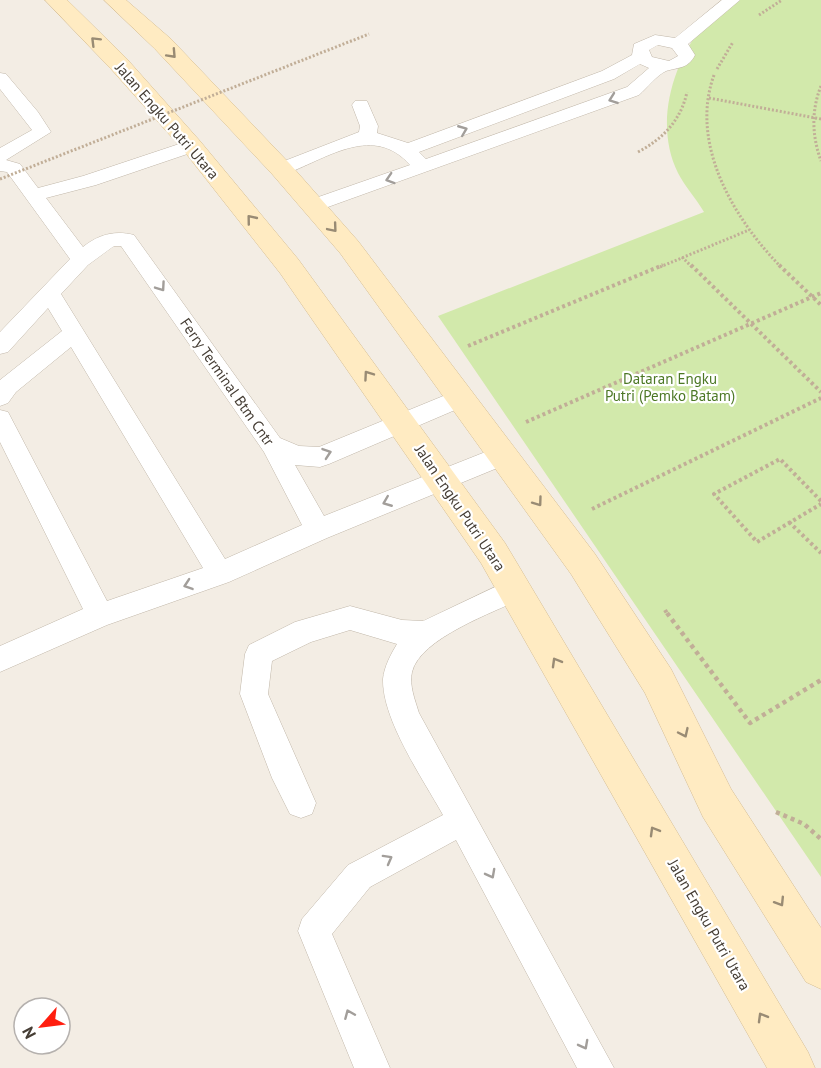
<svg xmlns="http://www.w3.org/2000/svg" width="821" height="1068" viewBox="0 0 821 1068" font-family="'PT Sans',sans-serif">
<style>
.green{fill:#d2e9ab}
.lines{fill:none;stroke-linecap:round;stroke-linejoin:round}
.lane-casing{stroke:#c1b7a9;stroke-width:1}
.secondary-casing{stroke:#d5bd92;stroke-width:1}
.path-far2{stroke:#c1ae97;stroke-width:3;stroke-dasharray:2 2;stroke-linecap:butt}
.path-far1{stroke:#c1ae97;stroke-width:4;stroke-dasharray:3 3;stroke-linecap:butt}
.path{stroke:#c1ae97;stroke-width:4.5;stroke-dasharray:4 4;stroke-linecap:butt}
.lane{fill:#fff;fill-rule:evenodd}
.secondary{fill:#ffebc2;fill-rule:evenodd}
.path-bridge{stroke:#c1ae97;stroke-width:3;stroke-dasharray:2 2;stroke-linecap:butt}
.oneway{stroke:#998b74}
.oneway2{stroke:#a29e9a}
.labels{text-anchor:middle;stroke-width:4.5;stroke-linejoin:round;paint-order:stroke}
.street-label{font-size:15px;fill:#453d34;stroke:#fff}
.park-label{font-size:15px;fill:#4c7825;stroke:#fff}
</style>
<rect width="100%" height="100%" fill="#f3ede4"/>
<!-- green -->
<path class="green" d="M 732,0 L 821,0 L 821,877 L 438,316 L 704,212 C 696,198 685,187 678,173 C 654,125 672,64 704,24 C 711,15 723,8 732,0 Z"/>
<g class="lines">
<defs>
<g id="lane">
<path d="M 722,0 L 740,0 L 688,44 L 695,55 C 688,69 679,67 666,71 C 657,75 647,88 639,95 L 314,212 L 307,211 L 304,206 L 307,201 L 410,165 C 374,124 329,157 288,173 L 274,173 L 272,169 L 274,165 L 359,132 L 360,126 L 352,105 L 355,101 L 367,101 L 378,126 L 377,133 L 408,143 L 602,71 L 632,55 L 634,44 L 655,35 L 675,38 ZM 658,45 L 672,48 L 678,56 L 669,61 L 652,57 L 649,50 ZM 640,64 L 649,68 L 627,87 L 426,159 L 419,152 L 614,79 Z"/>
<path d="M 0,73 L 6,74 L 38,112 L 51,132 L 6,160 L 20,164 L 38,188 L 83,176 L 185,142 L 199,142 L 201,146 L 199,150 L 96,185 L 46,198 L 83,247 C 98,235 114,230 134,235 L 280,438 L 299,446 L 319,447 L 453,392 L 461,389 L 469,392 L 473,398 L 469,404 L 329,464 L 320,467 L 295,465 L 324,516 L 503,445 L 512,448 L 515,455 L 512,462 L 327,538 L 229,582 L 107,625 L 0,672 L 0,646 L 83,609 L 0,442 L 0,410 L 8,412 L 107,601 L 203,568 L 71,347 L 16,392 L 8,403 L 0,406 L 0,380 L 62,331 L 48,308 L 8,352 L 0,354 L 0,332 L 70,259 L 7,172 L 0,171 L 0,148 L 32,130 L 0,89 ZM 114,246 L 121,246 L 264,452 L 302,525 L 225,559 L 61,294 L 88,265 Z"/>
<path d="M 514,578 L 523,582 L 527,590 L 523,598 C 495,612 420,638 412,672 C 409,685 415,700 419,713 L 614,1068 L 577,1068 L 456,840 L 370,887 L 332,934 L 390,1068 L 354,1068 L 298,931 L 302,919 L 348,865 L 443,815 C 423,779 382,720 383,679 C 384,667 391,654 397,644 L 350,630 L 311,642 L 272,661 L 268,694 L 316,803 L 312,814 L 301,818 L 290,814 L 272,778 L 240,694 L 245,654 L 249,645 L 295,622 L 350,606 L 402,620 L 423,621 Z"/>
</g>
<g id="secondary">
<path d="M 45,0 L 67,0 L 127,59 L 200,141 L 298,259 L 505,543 L 808,1052 L 815,1068 L 767,1068 L 481,563 L 280,273 L 184,151 L 111,69 Z"/>
<path d="M 104,0 L 126,0 L 171,39 L 290,164 L 358,241 L 595,554 L 671,669 L 731,789 L 821,928 L 821,989 L 806,982 L 703,817 L 645,693 L 571,574 L 340,253 L 272,174 L 155,49 Z"/>
</g>
</defs>
<!-- lane casing -->
<use href="#lane" class="lane-casing"/>
<!-- secondary casing -->
<use href="#secondary" class="secondary-casing"/>
<!-- path-far2 -->
<g class="path-far2">
<path d="M 759,15 L 782,0"/>
<path d="M 717,69 L 733,42"/>
<path d="M 714,75 C 689,144 734,219 781,267"/>
<path d="M 821,86 C 811,111 812,136 821,161"/>
<path d="M 709,98 L 821,119"/>
<path d="M 638,152 C 663,139 681,120 687,92"/>
<path d="M 682,257 L 692,267"/>
<path d="M 660,267 L 749,230"/>
</g>
<!-- path-far1 -->
<g class="path-far1">
<path d="M 691,265 L 821,392"/>
<path d="M 779,265 L 821,305"/>
<path d="M 468,346 L 663,265"/>
<path d="M 526,422 L 821,293"/>
<path d="M 821,501 L 780,459 L 714,494 L 757,542 L 821,504"/>
<path d="M 592,509 L 821,398"/>
<path d="M 789,522 L 821,553"/>
<path d="M 665,610 L 668,615"/>
</g>
<!-- path -->
<g class="path">
<path d="M 667,613 L 750,723 L 821,680"/>
<path d="M 776,812 L 804,824 L 821,839"/>
</g>
<!-- lane -->
<use href="#lane" class="lane"/>
<!-- secondary -->
<use href="#secondary" class="secondary"/>
<!-- path-bridge -->
<path class="path-bridge" d="M 0,179 L 369,34"/>
</g>
<!-- one-way arrows -->
<defs><path id="oneway-chevron" d="M-2-3.5L2.5 0L-2 3.5" fill="none" stroke-width="1.6" stroke-linecap="round" stroke-linejoin="round" transform="scale(1.5)"/></defs>
<g class="oneway">
<use href="#oneway-chevron" transform="translate(95 41) rotate(-135)"/>
<use href="#oneway-chevron" transform="translate(172 54) rotate(47)"/>
<use href="#oneway-chevron" transform="translate(251 219) rotate(-129)"/>
<use href="#oneway-chevron" transform="translate(333 228) rotate(50)"/>
<use href="#oneway-chevron" transform="translate(368 375) rotate(-125)"/>
<use href="#oneway-chevron" transform="translate(538 502) rotate(54)"/>
<use href="#oneway-chevron" transform="translate(556 662) rotate(-120)"/>
<use href="#oneway-chevron" transform="translate(684 733) rotate(65)"/>
<use href="#oneway-chevron" transform="translate(654 831) rotate(-120)"/>
<use href="#oneway-chevron" transform="translate(780 902) rotate(58)"/>
<use href="#oneway-chevron" transform="translate(762 1017) rotate(-120)"/>
</g>
<g class="oneway2">
<use href="#oneway-chevron" transform="translate(613 99) rotate(160)"/>
<use href="#oneway-chevron" transform="translate(463 130) rotate(-22)"/>
<use href="#oneway-chevron" transform="translate(390 179) rotate(162)"/>
<use href="#oneway-chevron" transform="translate(161 287) rotate(55)"/>
<use href="#oneway-chevron" transform="translate(327 453) rotate(-19)"/>
<use href="#oneway-chevron" transform="translate(387 502) rotate(158)"/>
<use href="#oneway-chevron" transform="translate(188 585) rotate(161)"/>
<use href="#oneway-chevron" transform="translate(388 859) rotate(-29)"/>
<use href="#oneway-chevron" transform="translate(491 874) rotate(62)"/>
<use href="#oneway-chevron" transform="translate(349 1014) rotate(-113)"/>
<use href="#oneway-chevron" transform="translate(584 1045) rotate(62)"/>
</g>
<g class="labels">
<!-- street labels -->
<g class="street-label">
<text transform="translate(167 121) rotate(49)" y="5">Jalan Engku Putri Utara</text>
<text transform="translate(227 382) rotate(55)" y="5">Ferry Terminal Btm Cntr</text>
<text transform="translate(460 508) rotate(56)" y="5">Jalan Engku Putri Utara</text>
<text transform="translate(709 925) rotate(60)" y="5">Jalan Engku Putri Utara</text>
</g>
<!-- park labels -->
<g class="park-label">
<text x="670" y="384">Dataran Engku<tspan x="670" dy="17">Putri (Pemko Batam)</tspan></text>
</g>
</g>
<!-- north arrow -->
<g transform="translate(42 1026) rotate(242)"><circle r="28" fill="#ffffff" stroke="#b5b1ae" stroke-width="1.5"/>
<path d="M0-4.5L10 22L0 15L-10 22Z" fill="#ff1e0f"/>
<text y="-9" font-size="16" font-weight="bold" text-anchor="middle" fill="#453d34">N</text>
</g>
</svg>
